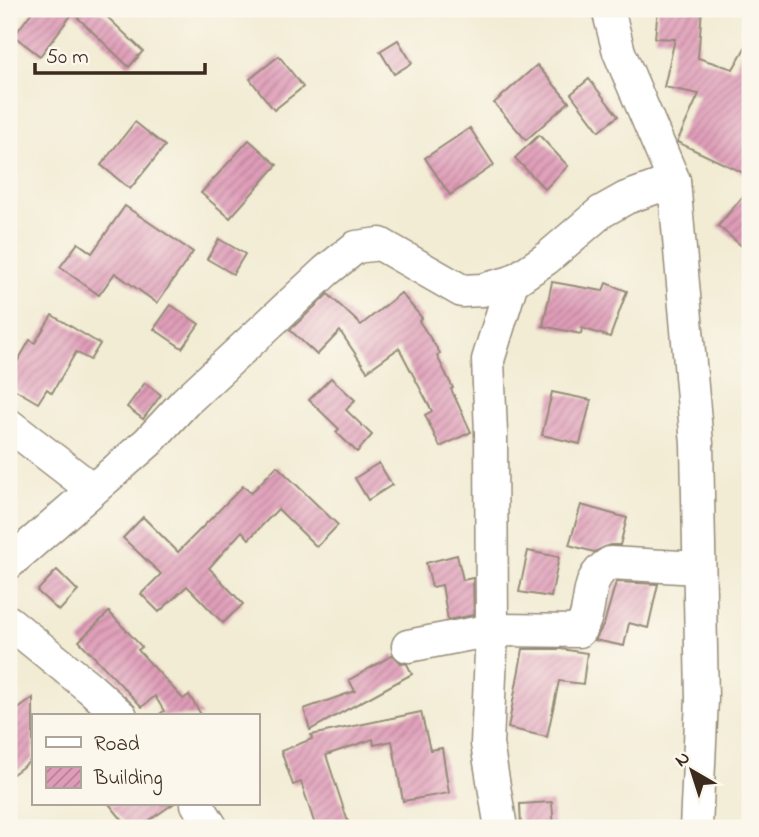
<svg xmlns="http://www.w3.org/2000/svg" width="759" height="837" viewBox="0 0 759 837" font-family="'Indie Flower',sans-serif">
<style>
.building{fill:url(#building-hatch)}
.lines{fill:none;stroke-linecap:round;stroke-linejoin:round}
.minor-casing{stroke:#968b79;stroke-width:35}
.minor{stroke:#fff;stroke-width:32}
</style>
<defs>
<pattern id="building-hatch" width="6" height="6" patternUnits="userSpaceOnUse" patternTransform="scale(1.75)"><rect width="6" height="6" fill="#df9cb8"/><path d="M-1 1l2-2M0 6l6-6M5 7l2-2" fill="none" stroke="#b67f95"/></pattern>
</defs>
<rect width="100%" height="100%" fill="#fbf7ec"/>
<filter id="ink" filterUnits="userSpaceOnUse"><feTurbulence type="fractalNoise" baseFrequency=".0143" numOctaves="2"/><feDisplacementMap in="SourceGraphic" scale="14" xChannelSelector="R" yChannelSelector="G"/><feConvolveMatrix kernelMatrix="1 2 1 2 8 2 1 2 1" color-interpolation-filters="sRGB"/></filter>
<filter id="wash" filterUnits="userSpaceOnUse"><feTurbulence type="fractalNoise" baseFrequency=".00686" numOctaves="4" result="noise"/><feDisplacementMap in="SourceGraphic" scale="28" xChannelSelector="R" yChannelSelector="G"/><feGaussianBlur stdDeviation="1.57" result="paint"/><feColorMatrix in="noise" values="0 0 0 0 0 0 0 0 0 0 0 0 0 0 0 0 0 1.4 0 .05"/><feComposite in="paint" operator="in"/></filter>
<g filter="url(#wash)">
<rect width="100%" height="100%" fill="#f2ecd4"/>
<g id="blocks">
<!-- building -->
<g class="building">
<path d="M 34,9 L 99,9 L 143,51 L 129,67 L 73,13 L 40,56 L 14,36 Z"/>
<path d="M 658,9 L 702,9 L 698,58 L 733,69 L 750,39 L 750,176 L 677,142 L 699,94 L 664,87 L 675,39 L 655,38 Z"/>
<path d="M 398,40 L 412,63 L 394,74 L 380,51 Z"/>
<path d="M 279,56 L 303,87 L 274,110 L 250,79 Z"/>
<path d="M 537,65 L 569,102 L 526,140 L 494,103 Z"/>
<path d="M 589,79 L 618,116 L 599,131 L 571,94 Z"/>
<path d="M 135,122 L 165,146 L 130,189 L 101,165 Z"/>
<path d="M 470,128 L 494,165 L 450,195 L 425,158 Z"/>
<path d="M 539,135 L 568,166 L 545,189 L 515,158 Z"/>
<path d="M 249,140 L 277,165 L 230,218 L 201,193 Z"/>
<path d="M 750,188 L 750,253 L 718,226 Z"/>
<path d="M 125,206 L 193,252 L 157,303 L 115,273 L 99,295 L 60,267 L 78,243 L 92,253 Z"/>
<path d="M 219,239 L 245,254 L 233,274 L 207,259 Z"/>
<path d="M 552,282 L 603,291 L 606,283 L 627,291 L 610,337 L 582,328 L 581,334 L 543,326 Z"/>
<path d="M 401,293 L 422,318 L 419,321 L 440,353 L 437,356 L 453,388 L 451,389 L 471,432 L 440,447 L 425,415 L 432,411 L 399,348 L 367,371 L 340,331 L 317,355 L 290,330 L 328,294 L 361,325 Z"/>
<path d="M 171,305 L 199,324 L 182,348 L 154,329 Z"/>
<path d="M 52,315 L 100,344 L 90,360 L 76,352 L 52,393 L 47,389 L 38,403 L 9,386 L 9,376 L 30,340 L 35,343 Z"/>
<path d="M 331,378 L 355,400 L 346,410 L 372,435 L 357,452 L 336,432 L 339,429 L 309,400 Z"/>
<path d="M 145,383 L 161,395 L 143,419 L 127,407 Z"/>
<path d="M 552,392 L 591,400 L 580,444 L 542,435 Z"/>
<path d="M 379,463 L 392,485 L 368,500 L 355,478 Z"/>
<path d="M 277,466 L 338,525 L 317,547 L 278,509 L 249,539 L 242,531 L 209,568 L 243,604 L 223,623 L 187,586 L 159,612 L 141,594 L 161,574 L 123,538 L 143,517 L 178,552 L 243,486 L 251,493 Z"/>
<path d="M 581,505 L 627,518 L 620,545 L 610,545 L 594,552 L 569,545 Z"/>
<path d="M 528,551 L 559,557 L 551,597 L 519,592 Z"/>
<path d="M 457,555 L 463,580 L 473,578 L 474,615 L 448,620 L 442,585 L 432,587 L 426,563 Z"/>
<path d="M 57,570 L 78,591 L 59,611 L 37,591 Z"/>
<path d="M 616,582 L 658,584 L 648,628 L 629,623 L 624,646 L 595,640 L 604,624 Z"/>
<path d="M 109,612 L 142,647 L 138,650 L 183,699 L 189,695 L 202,716 L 157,716 L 164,711 L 155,696 L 142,707 L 79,641 Z"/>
<path d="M 523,649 L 561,649 L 587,653 L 583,684 L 559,681 L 547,737 L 508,728 Z"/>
<path d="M 393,655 L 401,663 L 407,664 L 412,674 L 310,730 L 304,709 L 355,691 L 349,680 Z"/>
<path d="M 33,698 L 33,759 L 9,777 L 9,716 Z"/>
<path d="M 421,712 L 430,750 L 442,748 L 449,793 L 403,801 L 392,741 L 374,745 L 373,739 L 326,755 L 350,828 L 316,828 L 301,782 L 293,785 L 281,751 L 312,739 L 311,735 Z"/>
<path d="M 552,802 L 554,828 L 521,828 L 520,804 Z"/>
<path d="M 109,804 L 173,804 L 138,828 L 129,828 Z"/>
</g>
</g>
</g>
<g filter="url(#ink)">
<use href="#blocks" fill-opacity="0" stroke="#968b79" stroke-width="2"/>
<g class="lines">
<defs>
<g id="minor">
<path d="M 608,9 L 619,52 L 674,181 L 697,444 L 702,699 L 696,828"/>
<path d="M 9,425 L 92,489"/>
<path d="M 9,563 L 148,442 L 185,402 L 326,271 L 356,247 L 380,244 L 462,291 L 482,290 L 512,282 L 546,259 L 601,212 L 626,198 L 674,181"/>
<path d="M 9,622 L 90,688 L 121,716"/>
<path d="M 408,646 L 492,630 L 579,631 C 596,607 581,580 610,563 L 698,568"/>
<path d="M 197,804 L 212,828"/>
<path d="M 501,828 L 487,744 L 492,630 L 491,433 L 488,360 L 512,282"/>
</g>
</defs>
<!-- minor casing -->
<use href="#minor" class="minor-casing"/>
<!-- minor -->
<use href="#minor" class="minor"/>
</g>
</g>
<!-- margin -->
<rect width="759" height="837" fill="none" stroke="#fbf7ec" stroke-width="35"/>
<!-- legend -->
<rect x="32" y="714" width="228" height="91" fill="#fbf7ec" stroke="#aea59a" stroke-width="2"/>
<rect x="46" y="737" width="35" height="10" fill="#ffffff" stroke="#aea59a" stroke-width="2"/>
<text x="94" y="750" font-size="21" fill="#3b2a1e">Road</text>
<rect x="46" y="767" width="35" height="21" fill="url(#building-hatch)" stroke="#aea59a" stroke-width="2"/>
<text x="94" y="784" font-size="21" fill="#3b2a1e">Building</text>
<!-- north arrow -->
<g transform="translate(692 771) rotate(321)" stroke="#fbf7ec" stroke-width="5" paint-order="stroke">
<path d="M0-5L12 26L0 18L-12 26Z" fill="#3b2a1e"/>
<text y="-10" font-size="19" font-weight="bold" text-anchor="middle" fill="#3b2a1e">N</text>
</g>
<!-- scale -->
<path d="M35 63v10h170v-10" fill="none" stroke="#3b2a1e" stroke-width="3.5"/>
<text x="46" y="63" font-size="21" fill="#3b2a1e" stroke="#fbf7ec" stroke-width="5" paint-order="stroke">50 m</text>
</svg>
